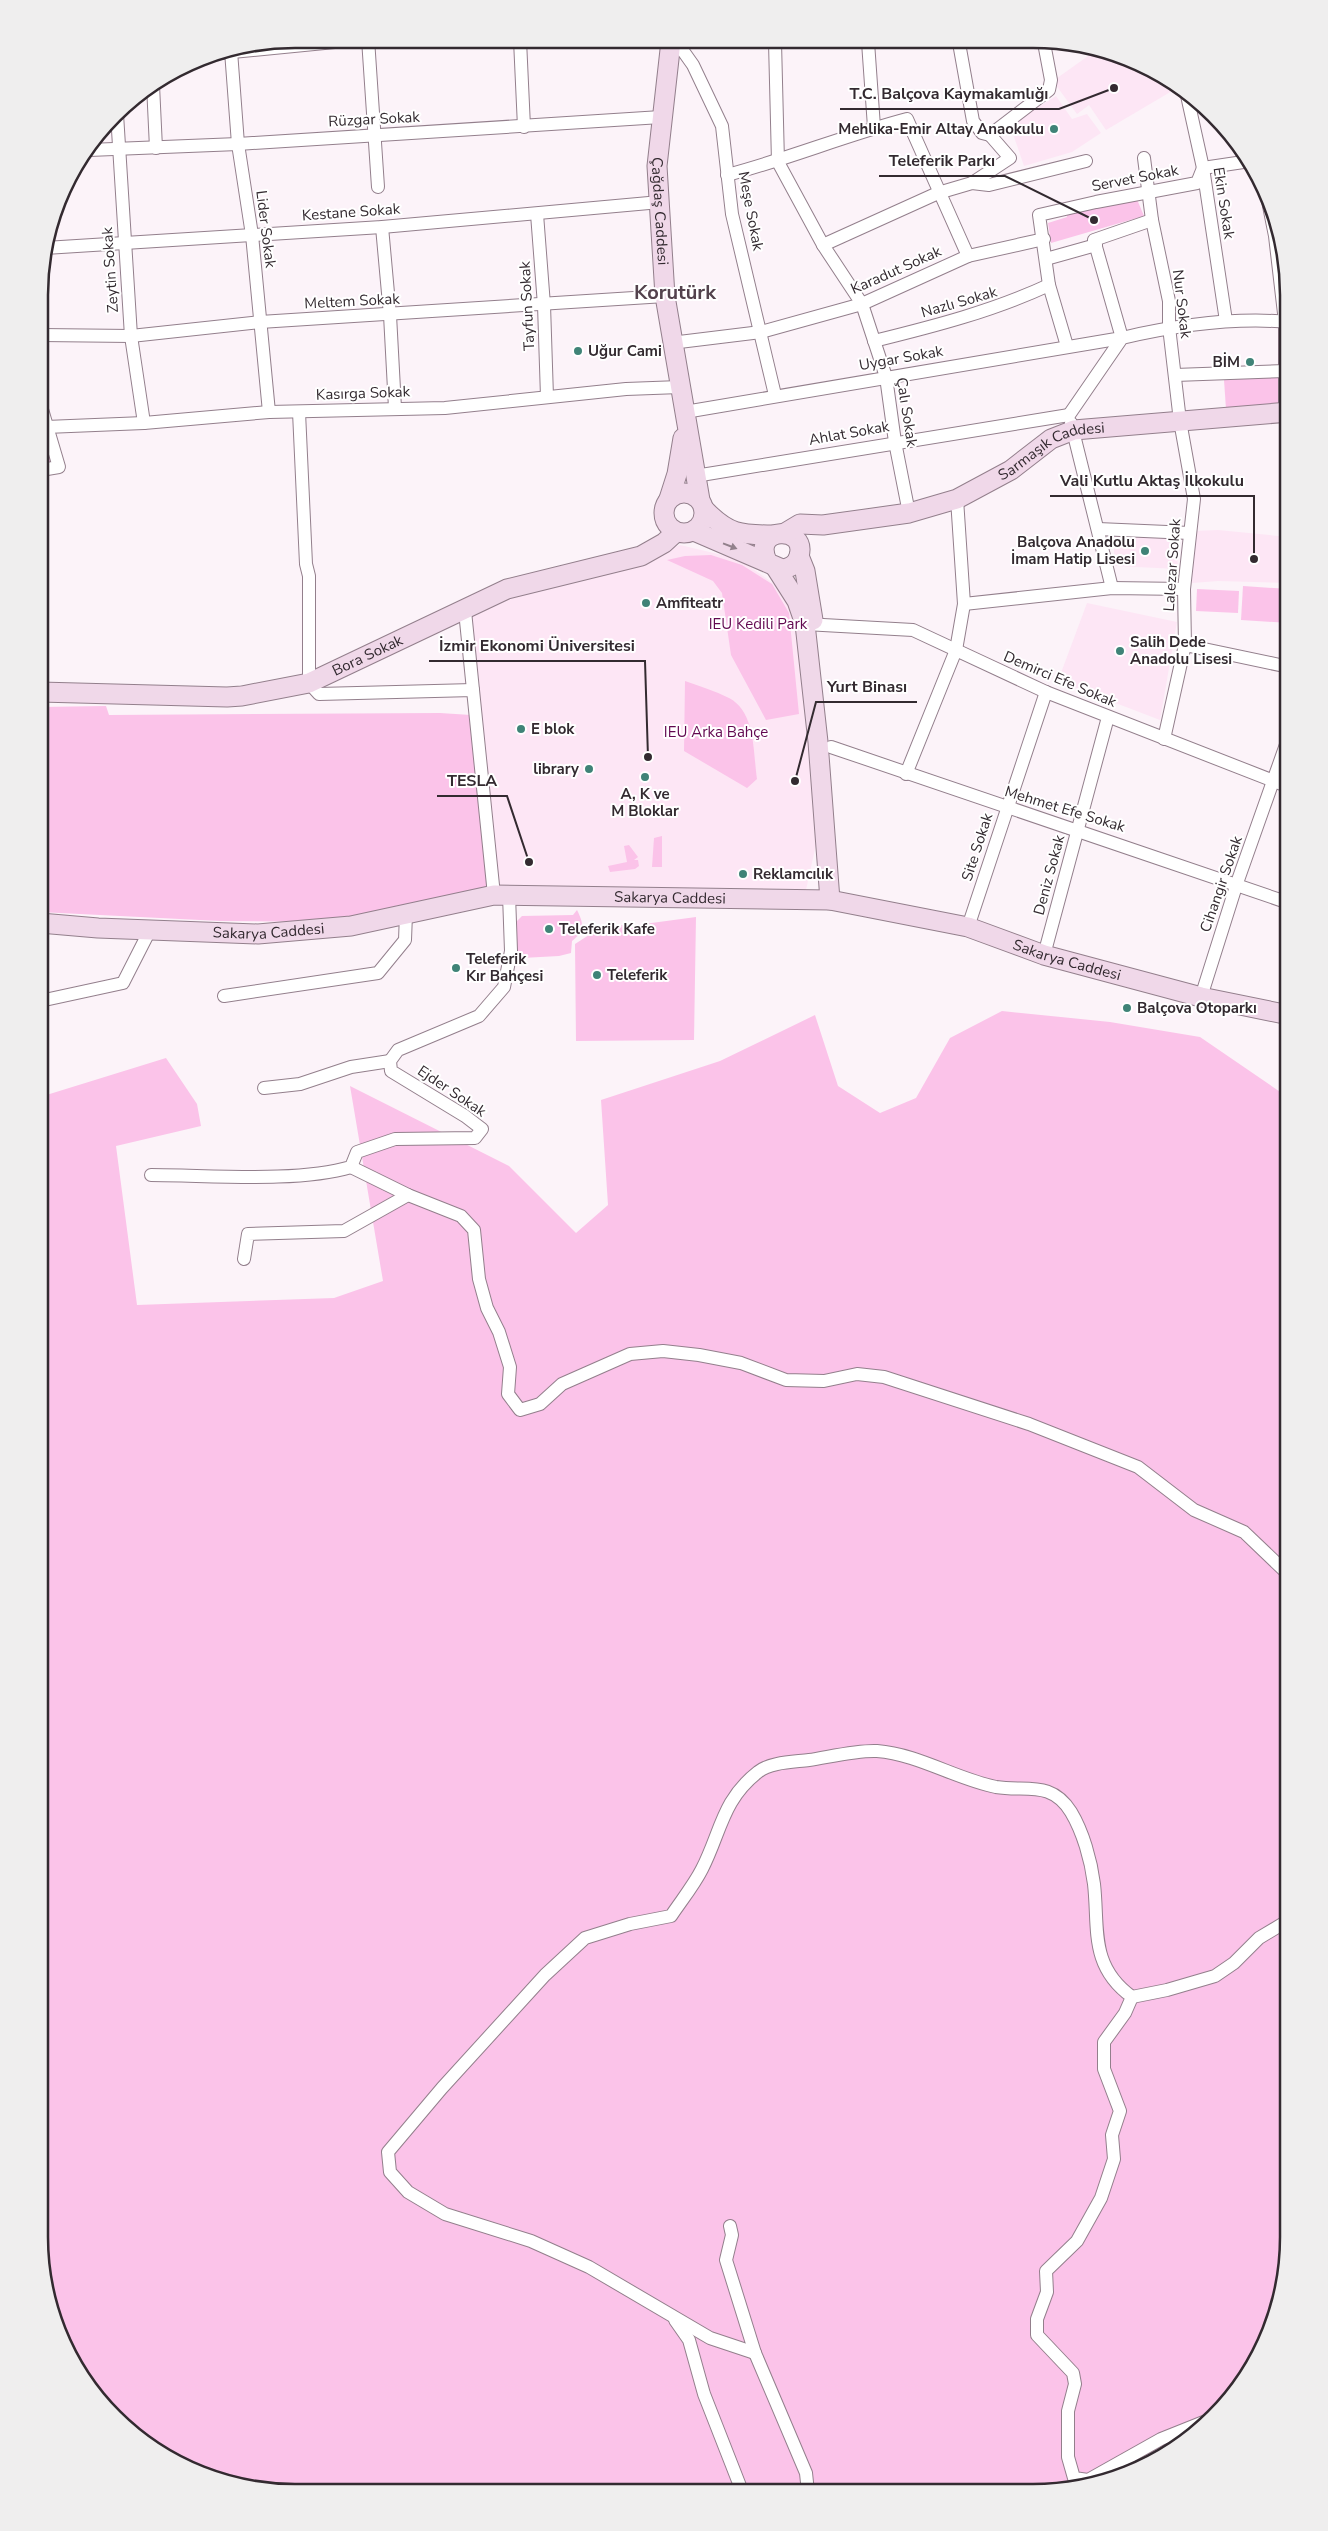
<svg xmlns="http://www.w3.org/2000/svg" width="1328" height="2531" viewBox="0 0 1328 2531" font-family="'Nunito Sans',sans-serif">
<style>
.built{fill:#fde6f5}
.green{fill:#fbc3e9}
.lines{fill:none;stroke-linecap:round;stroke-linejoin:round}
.street-casing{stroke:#937f8c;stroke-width:14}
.secondary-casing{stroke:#937f8c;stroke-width:21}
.street{stroke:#fff;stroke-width:12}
.secondary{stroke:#f0d8e9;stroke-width:19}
.oneway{fill:#92818c}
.poi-dot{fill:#3f8377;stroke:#fff;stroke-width:2}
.labels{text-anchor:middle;stroke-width:4;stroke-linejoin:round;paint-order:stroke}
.street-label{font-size:15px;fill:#332a30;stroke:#fff}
.poi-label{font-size:15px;font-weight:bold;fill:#332a30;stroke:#fff;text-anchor:start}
.park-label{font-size:15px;fill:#620850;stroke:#fff}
.district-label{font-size:20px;font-weight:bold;fill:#53424d;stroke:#fff}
.rim{fill:none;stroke:#332a30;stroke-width:2.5}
.leader{fill:none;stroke:#332a30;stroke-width:2}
.callout-dot{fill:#332a30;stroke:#fff;stroke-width:2}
.callout-label{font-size:16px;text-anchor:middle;font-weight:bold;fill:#332a30;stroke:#fff;stroke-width:4;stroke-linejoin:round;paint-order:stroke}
</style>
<rect width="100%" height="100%" fill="#fcf3f9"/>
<!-- built -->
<g class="built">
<path d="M 1098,49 L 1147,65 L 1159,73 L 1172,91 L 1106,130 L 1089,105 L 1077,114 L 1053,81 Z"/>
<path d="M 1056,96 L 1072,119 L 1087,114 L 1101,133 L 1072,152 L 1024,166 L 1010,125 Z"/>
<path d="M 1218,530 L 1289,537 L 1289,583 L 1218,581 L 1192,583 L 1194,531 Z"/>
<path d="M 1113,534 L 1176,537 L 1178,569 L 1115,566 Z"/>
<path d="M 680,545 L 739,559 L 794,598 L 817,818 L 817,840 L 804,899 L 499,890 L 471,612 L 508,593 L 623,565 Z"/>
<path d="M 1087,603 L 1177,622 L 1160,720 L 1058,681 Z"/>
</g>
<!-- green -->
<g class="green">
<path d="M 1136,197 L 1144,216 L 1051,243 L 1048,223 L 1067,217 L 1066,212 Z"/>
<path d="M 1280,375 L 1280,405 L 1226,409 L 1224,380 Z"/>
<path d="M 41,417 L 56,466 L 41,468 Z"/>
<path d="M 711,555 L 742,565 L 772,584 L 789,613 L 799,714 L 766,720 L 731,655 L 722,593 L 713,581 L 667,560 L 685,556 Z"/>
<path d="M 1243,586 L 1289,589 L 1289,623 L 1241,620 Z"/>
<path d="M 1197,589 L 1239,591 L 1238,613 L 1196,611 Z"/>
<path d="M 685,681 C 699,686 715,691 729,698 C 756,712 753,753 757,779 L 747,788 L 684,751 Z"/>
<path d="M 106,706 L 109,715 L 440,713 L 471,715 L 488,891 L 321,922 L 220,921 L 40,912 L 40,707 Z"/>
<path d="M 662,836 L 662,867 L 652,867 L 654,838 Z"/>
<path d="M 629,845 L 638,857 L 634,860 L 638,860 L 639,866 L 635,869 L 610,872 L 608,866 L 627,862 L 624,846 Z"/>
<path d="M 577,910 C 584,924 585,931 572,941 L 571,953 L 559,956 L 522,958 L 516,949 L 516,922 L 522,916 L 573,915 Z"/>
<path d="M 696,917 L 694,1040 L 576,1041 L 575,944 L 603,926 L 644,924 Z"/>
<path d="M 1002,1011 L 1110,1022 L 1200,1037 L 1289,1098 L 1289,2254 L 1270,2334 L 1236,2393 L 1176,2449 L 1116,2479 L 1034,2492 L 260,2490 L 196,2473 L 126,2429 L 82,2379 L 52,2319 L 39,2237 L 40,1097 L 166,1058 L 197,1104 L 201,1126 L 116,1146 L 137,1305 L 334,1298 L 383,1281 L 350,1086 L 509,1166 L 576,1233 L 608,1205 L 601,1100 L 720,1061 L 815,1015 L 838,1086 L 880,1113 L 916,1098 L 950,1038 Z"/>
</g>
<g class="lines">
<defs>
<g id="street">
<path d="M 368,39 L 378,187"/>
<path d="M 520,40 L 524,127"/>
<path d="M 676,41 L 693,65 L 722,126 L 732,214 L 775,395"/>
<path d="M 775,42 L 778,162 L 823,245 L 862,304 L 886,377 L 895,442 L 909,513"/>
<path d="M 868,42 L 874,127"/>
<path d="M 959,43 L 973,121 L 982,133 L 990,135"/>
<path d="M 231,51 L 238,144 L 252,235 L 269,412"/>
<path d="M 222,53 L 365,39"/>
<path d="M 153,85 L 156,148"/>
<path d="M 1186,91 L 1203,168 L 1226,321"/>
<path d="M 117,114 L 131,336 L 144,423"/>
<path d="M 990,135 L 1049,90 L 1051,80 L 1044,43"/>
<path d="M 89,150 L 238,144 L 661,117"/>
<path d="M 1144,158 L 1152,220 L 1169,301 L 1169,327 L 1180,421 L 1194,499 L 1184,589 L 1185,645 L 1164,739"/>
<path d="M 727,175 C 788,159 846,135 907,119 L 968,256"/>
<path d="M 972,183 L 1010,158 L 990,135"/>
<path d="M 1266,191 L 1275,236 L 1285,322 L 1285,412"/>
<path d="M 537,214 L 544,305 L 547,397"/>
<path d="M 382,227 L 390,315 L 395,408"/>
<path d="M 823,245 L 938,193 L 972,183 L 989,185 L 1086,161"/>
<path d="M 45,248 L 382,227 L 660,202"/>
<path d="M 1046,259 L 1096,245"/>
<path d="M 41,335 L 131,336 L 260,322 L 665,296"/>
<path d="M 874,341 C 935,326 993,311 1049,285"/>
<path d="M 671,343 L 761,332 L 862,304 L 968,256 L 1044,239"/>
<path d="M 1067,346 L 1049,285 L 1039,215 L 1096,202 L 1197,183 L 1203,168 L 1250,161"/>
<path d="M 1175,375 L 1285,371"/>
<path d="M 299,412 L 306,564 L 309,576 L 309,683 L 319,694 L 473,690 L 494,895"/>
<path d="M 685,412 L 1122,338 L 1094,240 L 1152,220"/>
<path d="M 1069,415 L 1122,338 C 1177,325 1232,317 1289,322"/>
<path d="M 1071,423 L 1112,588"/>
<path d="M 46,427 L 144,423 L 269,412 L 445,408 L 626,389 L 680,387"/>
<path d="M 41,470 L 59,467 L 41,406"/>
<path d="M 695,476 L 1069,415"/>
<path d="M 1098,529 L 1190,533"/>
<path d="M 964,604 L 1112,588 L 1184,589"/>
<path d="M 465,611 L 473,690"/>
<path d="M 805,624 L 913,630 L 1046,692 L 1289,787"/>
<path d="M 1185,645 L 1289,667"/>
<path d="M 831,747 L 1289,903"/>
<path d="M 906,774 L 956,650 L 964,604 L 957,499"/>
<path d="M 968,927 L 1046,692"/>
<path d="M 1044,955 L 1108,717"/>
<path d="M 224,996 L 378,973 L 405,940 L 406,914"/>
<path d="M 1201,997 L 1237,883 L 1289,736"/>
<path d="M 40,1001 L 123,983 L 151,928"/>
<path d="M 264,1088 L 300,1084 L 351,1067 L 390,1061"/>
<path d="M 351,1167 L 408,1195 L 461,1216 L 474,1230 L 479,1279 L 487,1308 L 499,1332 L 510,1367 L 508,1394 L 520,1410 L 540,1404 L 562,1384 L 630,1354 L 663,1351 L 699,1355 L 741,1363 L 786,1380 L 824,1381 L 857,1374 L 884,1377 L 1029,1424 L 1138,1467 L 1194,1510 L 1244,1532 L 1289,1575"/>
<path d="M 151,1175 C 209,1175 297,1183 351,1167 L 357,1152 L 395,1139 L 475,1138 L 482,1129 L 465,1116 L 391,1071 L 390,1061 L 398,1050 L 479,1016 L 504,987 L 511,951 L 509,895"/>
<path d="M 244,1259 L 248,1234 L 344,1231 L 408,1195"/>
<path d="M 1132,1997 L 1167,1990 L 1215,1976 L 1234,1963 L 1259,1938 L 1289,1920"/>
<path d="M 730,2226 L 732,2235 L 726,2260 L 755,2353 L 806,2473 L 808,2492"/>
<path d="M 675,2320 L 689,2340 L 704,2394 L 742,2491"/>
<path d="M 755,2353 L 710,2338 L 589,2267 L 531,2241 L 445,2214 L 408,2192 L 390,2172 L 388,2152 L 442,2088 L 545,1975 L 585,1938 L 630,1924 L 671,1916 C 681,1901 694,1885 702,1869 C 721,1832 722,1800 758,1772 C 770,1762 794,1762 809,1760 C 829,1757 857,1750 877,1751 C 918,1754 956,1779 996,1787 C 1026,1792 1051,1780 1071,1812 C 1083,1832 1091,1860 1094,1884 C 1099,1928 1089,1966 1132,1997 L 1125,2013 L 1104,2042 L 1104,2069 L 1120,2111 L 1112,2135 L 1114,2159 L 1101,2198 L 1077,2241 L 1046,2271 L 1047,2292 L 1037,2319 L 1037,2335 L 1073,2373 L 1075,2384 L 1068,2411 L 1068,2457 L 1074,2478 L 1088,2480 L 1161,2439 L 1206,2421"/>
</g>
<g id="secondary">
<path id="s1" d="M 671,41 L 657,166 L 665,296 L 700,500"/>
<circle cx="684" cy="513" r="20"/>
<path d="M 669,499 L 677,474 L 683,438"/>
<path d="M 705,510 C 728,534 740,535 773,535"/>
<path d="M 694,531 L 782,569 C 790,568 797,564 799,556 C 808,525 751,526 767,561"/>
<path id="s2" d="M 785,533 L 800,524 L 823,525 L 909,513 L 957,499 L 1011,470 L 1051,439 L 1074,430 L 1289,412"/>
<path d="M 799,556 L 805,571 L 813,620"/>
<path d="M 776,568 L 797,601 L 805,624 L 818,742 L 830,900"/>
<path id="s3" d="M 40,692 L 227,697 L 242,696 L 309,683 L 507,589 L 641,556 L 664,543 L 676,532"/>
<path id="s4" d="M 40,923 L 98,928 L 258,934 L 351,926 L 494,895 L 830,900 L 968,927 L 1044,955 L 1201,997 L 1289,1015"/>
</g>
</defs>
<!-- street casing -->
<use href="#street" class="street-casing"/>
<!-- secondary casing -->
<use href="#secondary" class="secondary-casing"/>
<!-- street -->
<use href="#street" class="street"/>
<!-- secondary -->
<use href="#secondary" class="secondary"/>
</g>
<!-- one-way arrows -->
<defs><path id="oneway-solid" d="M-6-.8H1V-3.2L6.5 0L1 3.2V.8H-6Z" transform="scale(1.25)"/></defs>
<use class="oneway" href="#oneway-solid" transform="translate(730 546) rotate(21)"/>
<!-- markers -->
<g class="poi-dot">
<circle cx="1054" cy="129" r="5"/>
<circle cx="578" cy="351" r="5"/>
<circle cx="1250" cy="362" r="5"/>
<circle cx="1145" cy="551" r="5"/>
<circle cx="646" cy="603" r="5"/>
<circle cx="1120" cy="651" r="5"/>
<circle cx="521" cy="729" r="5"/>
<circle cx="589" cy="769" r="5"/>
<circle cx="645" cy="777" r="5"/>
<circle cx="743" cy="874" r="5"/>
<circle cx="549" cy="929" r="5"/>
<circle cx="456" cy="968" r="5"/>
<circle cx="597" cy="975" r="5"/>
<circle cx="1127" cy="1008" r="5"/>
</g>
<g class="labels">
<!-- street labels -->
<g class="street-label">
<text transform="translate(374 119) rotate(-3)" y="5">Rüzgar Sokak</text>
<text transform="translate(1135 178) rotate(-11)" y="5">Servet Sokak</text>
<text transform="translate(1224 203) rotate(81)" y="5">Ekin Sokak</text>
<text transform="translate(751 211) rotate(79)" y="5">Meşe Sokak</text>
<text transform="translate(351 212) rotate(-4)" y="5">Kestane Sokak</text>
<text dy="5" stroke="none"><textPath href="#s1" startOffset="171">Çağdaş Caddesi</textPath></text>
<text transform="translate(266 229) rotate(83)" y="5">Lider Sokak</text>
<text transform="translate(110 270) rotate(-94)" y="5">Zeytin Sokak</text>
<text transform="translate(896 270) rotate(-24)" y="5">Karadut Sokak</text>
<text transform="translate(352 301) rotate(-3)" y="5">Meltem Sokak</text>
<text transform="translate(959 302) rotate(-16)" y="5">Nazlı Sokak</text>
<text transform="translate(1182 304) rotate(83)" y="5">Nur Sokak</text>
<text transform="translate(527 306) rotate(-93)" y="5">Tayfun Sokak</text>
<text transform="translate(901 358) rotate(-10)" y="5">Uygar Sokak</text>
<text transform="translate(363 393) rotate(-2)" y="5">Kasırga Sokak</text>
<text transform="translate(907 412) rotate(81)" y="5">Çalı Sokak</text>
<text transform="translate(849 433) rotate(-10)" y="5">Ahlat Sokak</text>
<text dy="5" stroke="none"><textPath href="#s2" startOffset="285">Sarmaşık Caddesi</textPath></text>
<text transform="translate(1172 565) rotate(-86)" y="5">Lalezar Sokak</text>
<text dy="5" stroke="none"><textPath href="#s3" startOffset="335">Bora Sokak</textPath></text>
<text transform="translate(1060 679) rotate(23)" y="5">Demirci Efe Sokak</text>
<text transform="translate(1065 809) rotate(17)" y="5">Mehmet Efe Sokak</text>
<text transform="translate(977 847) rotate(-72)" y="5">Site Sokak</text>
<text transform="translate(1049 875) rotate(-75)" y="5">Deniz Sokak</text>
<text transform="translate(1221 884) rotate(-71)" y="5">Cihangir Sokak</text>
<text dy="5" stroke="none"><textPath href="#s4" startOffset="634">Sakarya Caddesi</textPath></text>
<text dy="5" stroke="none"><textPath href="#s4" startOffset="229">Sakarya Caddesi</textPath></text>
<text dy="5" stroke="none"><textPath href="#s4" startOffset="1039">Sakarya Caddesi</textPath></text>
<text transform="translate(452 1091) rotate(34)" y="5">Ejder Sokak</text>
</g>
<!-- poi labels -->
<g class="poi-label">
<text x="1044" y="134" text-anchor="end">Mehlika-Emir Altay Anaokulu</text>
<text x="588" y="356">Uğur Cami</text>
<text x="1240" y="367" text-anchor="end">BİM</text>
<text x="1135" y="547" text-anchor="end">Balçova Anadolu<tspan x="1135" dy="17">İmam Hatip Lisesi</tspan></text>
<text x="656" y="608">Amfiteatr</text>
<text x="1130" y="647">Salih Dede<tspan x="1130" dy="17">Anadolu Lisesi</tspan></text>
<text x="531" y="734">E blok</text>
<text x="579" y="774" text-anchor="end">library</text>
<text x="645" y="799" text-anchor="middle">A, K ve<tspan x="645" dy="17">M Bloklar</tspan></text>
<text x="753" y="879">Reklamcılık</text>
<text x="559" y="934">Teleferik Kafe</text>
<text x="466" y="964">Teleferik<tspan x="466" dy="17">Kır Bahçesi</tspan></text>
<text x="607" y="980">Teleferik</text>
<text x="1137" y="1013">Balçova Otoparkı</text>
</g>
<!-- park labels -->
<g class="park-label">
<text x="758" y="629">IEU Kedili Park</text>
<text x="716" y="737">IEU Arka Bahçe</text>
</g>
<!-- district labels -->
<g class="district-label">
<text x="675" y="299">Korutürk</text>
</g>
</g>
<!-- crop -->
<path d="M0 0H1328V2531H0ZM295 48H1033A247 247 0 0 1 1280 295V2237A247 247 0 0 1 1033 2484H295A247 247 0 0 1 48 2237V295A247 247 0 0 1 295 48Z" fill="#efeeee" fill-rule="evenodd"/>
<path class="rim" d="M295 48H1033A247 247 0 0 1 1280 295V2237A247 247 0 0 1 1033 2484H295A247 247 0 0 1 48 2237V295A247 247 0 0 1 295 48Z"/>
<!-- callouts -->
<path class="leader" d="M1114 88L1059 109H840M1094 220L1005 176H879M1254 559L1254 496H1050M648 757L645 661H429M795 781L816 702H917M529 862L507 796H437"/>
<g class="callout-dot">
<circle cx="1114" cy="88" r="5"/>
<circle cx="1094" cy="220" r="5"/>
<circle cx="1254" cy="559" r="5"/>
<circle cx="648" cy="757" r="5"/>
<circle cx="795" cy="781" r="5"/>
<circle cx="529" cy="862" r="5"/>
</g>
<g class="callout-label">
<text x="949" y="99">T.C. Balçova Kaymakamlığı</text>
<text x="942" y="166">Teleferik Parkı</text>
<text x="1152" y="486">Vali Kutlu Aktaş İlkokulu</text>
<text x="537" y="651">İzmir Ekonomi Üniversitesi</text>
<text x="867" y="692">Yurt Binası</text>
<text x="472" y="786">TESLA</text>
</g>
</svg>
